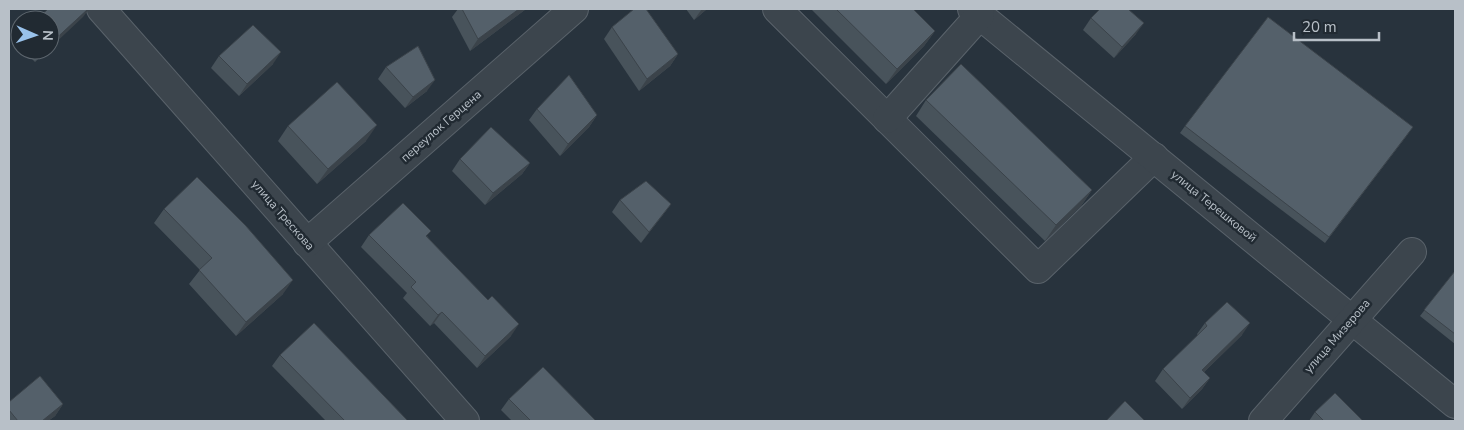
<svg xmlns="http://www.w3.org/2000/svg" width="1464" height="430" viewBox="0 0 1464 430" font-family="'Nunito Sans',sans-serif">
<style>
.lines{fill:none;stroke-linecap:round;stroke-linejoin:round}
.minor-casing{stroke:#5a636b;stroke-width:30}
.minor{stroke:#3c454d;stroke-width:28}
.wall{fill:#48535b}
.shaded-wall{fill:#3b434a}
.building{fill:#54606a;stroke:#3b434a}
.labels{text-anchor:middle;stroke-width:5;stroke-linejoin:round;paint-order:stroke}
.street-label{font-size:12px;fill:#b8c0c8;stroke:#212a32}
</style>
<rect width="100%" height="100%" fill="#28333d"/>
<g class="lines">
<defs>
<g id="minor">
<path d="M 101,9 L 465,421"/>
<path d="M 777,9 L 1038,269 L 1154,157"/>
<path d="M 972,9 L 1455,404"/>
<path d="M 887,119 L 980,15"/>
<path d="M 307,243 L 574,9"/>
<path d="M 1263,421 L 1412,252"/>
</g>
</defs>
<!-- minor casing -->
<use href="#minor" class="minor-casing"/>
<!-- minor -->
<use href="#minor" class="minor"/>
</g>
<!-- wall -->
<g class="wall">
<path d="M 458,9 L 526,9 L 470,51 L 452,17 Z"/>
<path d="M 686,9 L 707,9 L 694,20 Z"/>
<path d="M 811,9 L 913,9 L 935,31 L 924,46 L 886,84 Z"/>
<path d="M 1091,18 L 1136,34 L 1114,58 L 1083,30 Z"/>
<path d="M 612,27 L 678,54 L 670,66 L 639,91 L 604,39 Z"/>
<path d="M 20,37 L 20,46 L 16,42 Z"/>
<path d="M 23,50 L 48,50 L 35,62 Z"/>
<path d="M 219,56 L 273,64 L 239,96 L 211,68 Z"/>
<path d="M 386,67 L 427,91 L 405,108 L 378,79 Z"/>
<path d="M 926,100 L 1092,190 L 1081,206 L 1045,241 L 916,116 Z"/>
<path d="M 537,109 L 597,115 L 589,127 L 560,156 L 529,120 Z"/>
<path d="M 288,126 L 366,141 L 317,184 L 278,141 Z"/>
<path d="M 1185,126 L 1408,134 L 1325,243 L 1180,133 Z"/>
<path d="M 460,159 L 530,163 L 522,174 L 485,205 L 452,171 Z"/>
<path d="M 620,200 L 671,204 L 641,243 L 612,212 Z"/>
<path d="M 164,209 L 283,294 L 236,336 L 189,284 L 200,270 L 154,223 Z"/>
<path d="M 369,235 L 427,236 L 511,336 L 477,368 L 434,323 L 430,326 L 403,298 L 407,293 L 361,247 Z"/>
<path d="M 1455,271 L 1455,344 L 1420,316 Z"/>
<path d="M 1205,323 L 1242,335 L 1204,372 L 1210,378 L 1202,389 L 1182,409 L 1155,381 L 1163,369 L 1198,336 L 1197,334 Z"/>
<path d="M 280,355 L 408,421 L 326,421 L 272,366 Z"/>
<path d="M 509,399 L 596,421 L 512,421 L 501,410 Z"/>
<path d="M 9,402 L 63,404 L 55,416 L 48,421 L 9,421 Z"/>
<path d="M 1315,412 L 1362,421 L 1309,421 Z"/>
</g>
<!-- shaded-wall -->
<g class="shaded-wall">
<path d="M 88,9 L 89,9 L 83,17 L 50,48 L 50,44 Z"/>
<path d="M 519,9 L 526,9 L 470,51 L 478,39 Z"/>
<path d="M 702,9 L 707,9 L 694,20 Z"/>
<path d="M 1144,23 L 1136,34 L 1114,58 L 1122,47 Z"/>
<path d="M 935,31 L 924,46 L 886,84 L 897,69 Z"/>
<path d="M 44,50 L 48,50 L 35,62 Z"/>
<path d="M 281,52 L 273,64 L 239,96 L 247,84 Z"/>
<path d="M 678,54 L 670,66 L 639,91 L 647,79 Z"/>
<path d="M 435,80 L 427,91 L 405,108 L 413,97 Z"/>
<path d="M 597,115 L 589,127 L 560,156 L 568,144 Z"/>
<path d="M 377,125 L 366,141 L 317,184 L 328,169 Z"/>
<path d="M 530,163 L 522,174 L 485,205 L 493,193 Z"/>
<path d="M 1092,190 L 1081,206 L 1045,241 L 1056,225 Z"/>
<path d="M 671,204 L 663,215 L 641,243 L 649,232 Z"/>
<path d="M 293,280 L 283,294 L 236,336 L 246,322 Z"/>
<path d="M 442,312 L 434,323 L 430,326 L 438,315 Z"/>
<path d="M 1250,323 L 1242,335 L 1194,382 L 1202,370 Z"/>
<path d="M 519,324 L 511,336 L 477,368 L 485,356 Z"/>
<path d="M 1210,378 L 1202,389 L 1182,409 L 1190,398 Z"/>
<path d="M 63,404 L 55,416 L 48,421 L 42,421 Z"/>
</g>
<!-- building -->
<g class="building">
<path d="M 48,9 L 88,9 L 50,44 L 50,20 L 36,20 Z"/>
<path d="M 462,9 L 519,9 L 478,39 Z"/>
<path d="M 634,9 L 646,9 L 678,54 L 647,79 L 612,27 Z"/>
<path d="M 836,9 L 913,9 L 935,31 L 897,69 Z"/>
<path d="M 1100,9 L 1128,9 L 1144,23 L 1122,47 L 1091,18 Z"/>
<path d="M 1268,17 L 1413,127 L 1329,237 L 1185,126 Z"/>
<path d="M 253,25 L 281,52 L 247,84 L 219,56 Z"/>
<path d="M 418,46 L 435,80 L 413,97 L 386,67 Z"/>
<path d="M 961,64 L 1092,190 L 1056,225 L 926,100 Z"/>
<path d="M 569,75 L 597,115 L 568,144 L 537,109 Z"/>
<path d="M 337,82 L 377,125 L 328,169 L 288,126 Z"/>
<path d="M 491,127 L 530,163 L 493,193 L 460,159 Z"/>
<path d="M 197,177 L 246,226 L 293,280 L 246,322 L 199,270 L 212,258 L 164,209 Z"/>
<path d="M 646,181 L 671,204 L 649,232 L 620,200 Z"/>
<path d="M 403,203 L 431,231 L 426,236 L 488,300 L 492,296 L 519,324 L 485,356 L 442,312 L 438,315 L 411,287 L 416,282 L 369,235 Z"/>
<path d="M 1455,271 L 1455,334 L 1424,310 Z"/>
<path d="M 1227,302 L 1250,323 L 1202,370 L 1210,378 L 1190,398 L 1163,369 L 1207,326 L 1205,323 Z"/>
<path d="M 314,323 L 408,421 L 345,421 L 280,355 Z"/>
<path d="M 543,367 L 596,421 L 531,421 L 509,399 Z"/>
<path d="M 40,376 L 63,404 L 42,421 L 18,421 L 9,410 L 9,402 Z"/>
<path d="M 1335,393 L 1363,421 L 1324,421 L 1315,412 Z"/>
<path d="M 1125,401 L 1145,421 L 1106,421 Z"/>
</g>
<g class="labels">
<!-- street labels -->
<g class="street-label">
<text transform="translate(441 126) rotate(-41)" y="4">переулок Герцена</text>
<text transform="translate(1214 206) rotate(39)" y="4">улица Терешковой</text>
<text transform="translate(283 215) rotate(49)" y="4">улица Трескова</text>
<text transform="translate(1337 336) rotate(-49)" y="4">улица Мизерова</text>
</g>
</g>
<!-- border -->
<rect width="1464" height="430" fill="none" stroke="#b8c0c8" stroke-width="20"/>
<!-- north arrow -->
<g transform="translate(35 35) rotate(92)"><circle r="24" fill="#212a32" stroke="#5d666e"/>
<path d="M0-4L9 19L0 12L-9 19Z" fill="#99c2eb"/>
<text y="-8" font-size="14" font-weight="bold" text-anchor="middle" fill="#b8c0c8">N</text>
</g>
<!-- scale -->
<path d="M1294 32v8h85v-8" fill="none" stroke="#b8c0c8" stroke-width="2.5"/>
<text x="1302" y="32" font-size="15" fill="#b8c0c8" stroke="#212a32" stroke-width="4" paint-order="stroke">20 m</text>
</svg>
